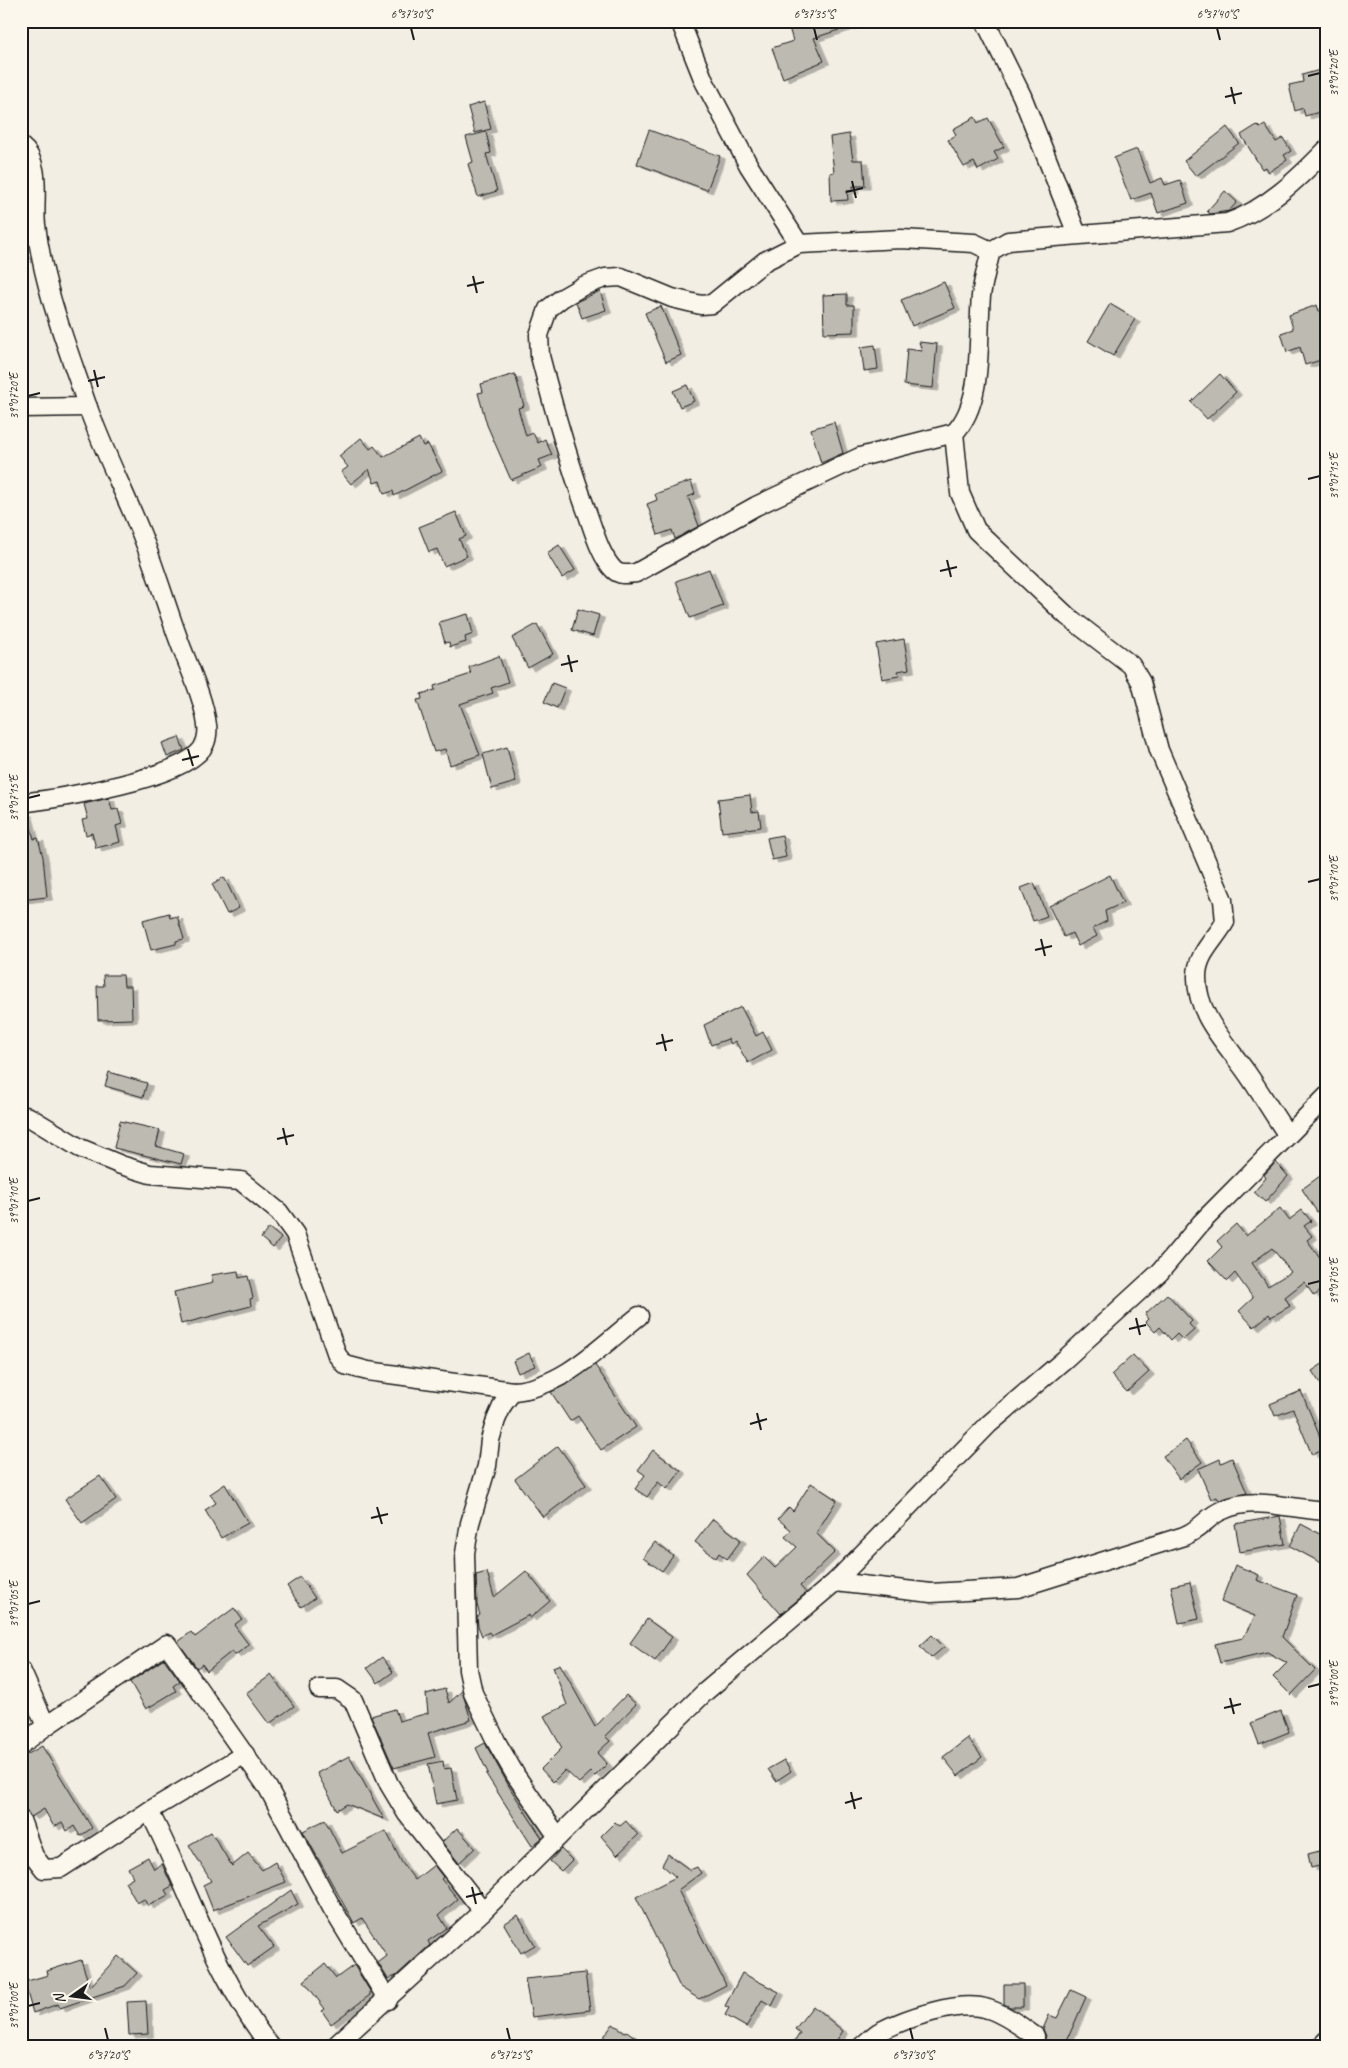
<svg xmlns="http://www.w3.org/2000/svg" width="1348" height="2068" viewBox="0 0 1348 2068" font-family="Caveat,sans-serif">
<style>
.building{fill:#bdbab1;stroke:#1c1c1c;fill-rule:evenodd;filter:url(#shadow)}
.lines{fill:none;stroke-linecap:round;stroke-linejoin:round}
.minor-casing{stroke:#1c1c1c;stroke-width:21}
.minor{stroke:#fbf7ec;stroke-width:18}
.ticks{fill:none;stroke:#1c1c1c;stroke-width:2}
.neatline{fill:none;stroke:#1c1c1c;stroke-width:2}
.ticks-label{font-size:12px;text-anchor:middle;fill:#1c1c1c}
</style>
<defs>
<filter id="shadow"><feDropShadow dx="5.5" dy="3" stdDeviation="0" flood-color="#0004"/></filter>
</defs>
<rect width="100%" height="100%" fill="#f2eee4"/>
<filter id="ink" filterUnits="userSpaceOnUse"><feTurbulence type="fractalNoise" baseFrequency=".02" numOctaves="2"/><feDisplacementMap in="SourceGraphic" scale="10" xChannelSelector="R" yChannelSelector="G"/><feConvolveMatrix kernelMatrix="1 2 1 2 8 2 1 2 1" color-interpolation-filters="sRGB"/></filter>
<g filter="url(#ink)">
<!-- building -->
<g class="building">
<path d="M 787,21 L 857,21 L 857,24 L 814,38 L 824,61 L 783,78 L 772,48 L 793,41 Z"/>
<path d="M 1327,68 L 1327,110 L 1305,116 L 1303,108 L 1295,111 L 1289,85 L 1303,82 L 1302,75 Z"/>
<path d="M 484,102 L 491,129 L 475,133 L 468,107 Z"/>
<path d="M 975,117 L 978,123 L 988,118 L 1004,147 L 994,152 L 998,159 L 978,170 L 974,162 L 964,167 L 948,140 L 956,135 L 953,129 Z"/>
<path d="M 1257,125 L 1260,128 L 1265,125 L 1276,142 L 1283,138 L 1291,151 L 1284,155 L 1287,160 L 1269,172 L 1266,167 L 1262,169 L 1241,135 Z"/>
<path d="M 1227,127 L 1239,143 L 1196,176 L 1184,161 Z"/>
<path d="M 649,130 L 720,156 L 707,190 L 637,164 Z"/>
<path d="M 486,132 L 491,153 L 486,154 L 497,191 L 478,197 L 468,164 L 473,162 L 466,137 Z"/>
<path d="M 849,134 L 853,160 L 863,160 L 865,186 L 853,186 L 853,191 L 847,191 L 848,200 L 831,201 L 830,173 L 834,172 L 830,137 Z"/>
<path d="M 1137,149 L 1150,183 L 1162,178 L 1165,185 L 1180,180 L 1188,203 L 1158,213 L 1151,193 L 1131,200 L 1114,158 Z"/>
<path d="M 1225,191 L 1237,202 L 1229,211 L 1210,214 L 1207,211 Z"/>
<path d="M 944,282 L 955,308 L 912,326 L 901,300 Z"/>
<path d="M 600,291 L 606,310 L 582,318 L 576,302 Z"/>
<path d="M 847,294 L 847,305 L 854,305 L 854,332 L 824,333 L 823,295 Z"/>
<path d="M 1110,304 L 1135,319 L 1113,356 L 1088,341 Z"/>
<path d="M 1317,305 L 1327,335 L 1327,358 L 1305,365 L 1300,347 L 1287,352 L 1281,333 L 1293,329 L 1289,315 Z"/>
<path d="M 661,306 L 681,355 L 666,362 L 645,313 Z"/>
<path d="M 919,342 L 937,344 L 933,388 L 904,385 L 907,349 L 922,351 Z"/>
<path d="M 875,345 L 878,369 L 864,371 L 861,347 Z"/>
<path d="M 515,374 L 524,406 L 518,408 L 526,436 L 533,433 L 538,443 L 545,439 L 552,455 L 539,460 L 542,467 L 511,480 L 487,425 L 478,393 L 483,392 L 481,384 Z"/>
<path d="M 1220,374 L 1236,392 L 1207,419 L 1191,402 Z"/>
<path d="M 687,385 L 694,401 L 680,407 L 673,391 Z"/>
<path d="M 834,422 L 843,453 L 821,463 L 811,429 Z"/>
<path d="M 361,438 L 370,449 L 374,446 L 383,457 L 419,438 L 423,446 L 428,444 L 442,471 L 394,496 L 393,491 L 384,494 L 380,481 L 374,483 L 369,469 L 351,484 L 341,472 L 348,467 L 339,456 Z"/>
<path d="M 691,481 L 695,494 L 688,497 L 699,526 L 675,539 L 672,530 L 658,535 L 647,504 L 657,500 L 655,494 Z"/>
<path d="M 456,512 L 466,536 L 459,539 L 467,556 L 444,566 L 437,549 L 429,552 L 419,527 Z"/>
<path d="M 559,545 L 575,570 L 562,578 L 547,553 Z"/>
<path d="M 709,569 L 723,606 L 690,618 L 676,581 Z"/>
<path d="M 578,609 L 599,615 L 593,636 L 572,630 Z"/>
<path d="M 468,614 L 473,634 L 465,637 L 466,642 L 450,647 L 449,642 L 445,643 L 439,622 Z"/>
<path d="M 537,624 L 553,654 L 528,668 L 512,638 Z"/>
<path d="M 904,639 L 909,669 L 898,671 L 899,676 L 882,679 L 876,644 Z"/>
<path d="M 499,656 L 508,682 L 491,688 L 493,693 L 460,704 L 480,755 L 450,765 L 445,749 L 434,752 L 417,700 L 422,699 L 421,694 L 435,690 L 434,686 L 471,674 L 469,667 Z"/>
<path d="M 552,683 L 565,688 L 557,708 L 544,702 Z"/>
<path d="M 179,737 L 184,750 L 167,757 L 162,743 Z"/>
<path d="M 507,747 L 516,782 L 492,789 L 483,754 Z"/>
<path d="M 750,795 L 752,812 L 759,811 L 761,827 L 722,832 L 718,799 Z"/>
<path d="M 109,798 L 112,810 L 118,809 L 122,824 L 116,826 L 120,842 L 96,848 L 92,833 L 86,835 L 82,820 L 88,819 L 84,804 Z"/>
<path d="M 21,813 L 27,813 L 34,839 L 38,838 L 43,857 L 47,897 L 21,900 Z"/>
<path d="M 782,835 L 786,857 L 772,860 L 767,838 Z"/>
<path d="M 1110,875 L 1123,903 L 1105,911 L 1107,921 L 1093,928 L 1097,936 L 1078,946 L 1072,933 L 1064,937 L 1049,906 Z"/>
<path d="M 224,877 L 239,908 L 227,914 L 212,884 Z"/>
<path d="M 1034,883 L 1047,916 L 1033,921 L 1021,888 Z"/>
<path d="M 169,913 L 170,918 L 177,916 L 184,939 L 176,941 L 176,944 L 151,950 L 143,920 Z"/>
<path d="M 103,975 L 123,975 L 124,986 L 131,986 L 132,1019 L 98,1020 L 97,986 L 104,986 Z"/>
<path d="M 741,1007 L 756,1036 L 763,1032 L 772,1050 L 748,1063 L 735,1041 L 731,1044 L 728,1039 L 711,1045 L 704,1025 Z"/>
<path d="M 109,1072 L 147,1083 L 143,1097 L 105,1086 Z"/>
<path d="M 120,1121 L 160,1130 L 156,1146 L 184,1154 L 181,1164 L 114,1148 Z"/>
<path d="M 1276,1162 L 1288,1176 L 1265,1202 L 1254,1192 L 1266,1178 L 1264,1175 Z"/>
<path d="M 1327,1171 L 1327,1206 L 1317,1212 L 1302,1189 Z"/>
<path d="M 1280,1208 L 1289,1220 L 1302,1210 L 1311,1221 L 1304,1226 L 1312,1236 L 1307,1240 L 1327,1267 L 1327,1286 L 1314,1296 L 1304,1282 L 1285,1297 L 1290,1306 L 1271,1317 L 1269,1314 L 1254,1327 L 1239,1311 L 1253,1298 L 1235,1273 L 1227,1281 L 1208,1261 L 1222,1247 L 1217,1241 L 1236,1224 L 1246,1236 ZM 1272,1248 L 1291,1272 L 1268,1286 L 1252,1263 Z"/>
<path d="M 269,1228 L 281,1238 L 273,1248 L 261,1238 Z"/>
<path d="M 238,1271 L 239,1278 L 248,1276 L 253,1298 L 250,1299 L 251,1306 L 181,1324 L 174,1292 L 213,1283 L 211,1275 Z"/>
<path d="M 1167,1294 L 1192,1321 L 1189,1324 L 1194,1330 L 1183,1340 L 1177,1334 L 1171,1340 L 1160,1327 L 1155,1332 L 1146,1322 L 1149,1319 L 1145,1314 Z"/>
<path d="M 529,1353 L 535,1366 L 518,1373 L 513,1361 Z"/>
<path d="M 1133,1355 L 1149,1372 L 1127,1392 L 1111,1375 Z"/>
<path d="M 1327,1361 L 1327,1394 L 1312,1371 Z"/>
<path d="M 595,1365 L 636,1427 L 601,1450 L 578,1416 L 570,1421 L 551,1392 L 571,1382 Z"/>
<path d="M 1301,1391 L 1325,1449 L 1312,1455 L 1293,1409 L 1275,1416 L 1270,1404 Z"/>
<path d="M 1186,1440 L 1202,1462 L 1179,1479 L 1163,1456 Z"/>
<path d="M 558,1446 L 586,1485 L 543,1517 L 515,1479 Z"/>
<path d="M 653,1450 L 681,1471 L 667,1489 L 658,1482 L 647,1497 L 635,1489 L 645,1475 L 638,1470 Z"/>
<path d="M 1232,1458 L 1247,1493 L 1219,1500 L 1217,1497 L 1211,1499 L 1198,1469 L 1220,1459 L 1221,1463 Z"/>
<path d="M 100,1476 L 116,1499 L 82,1523 L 65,1499 Z"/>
<path d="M 811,1483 L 837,1500 L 816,1533 L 835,1552 L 800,1586 L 806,1593 L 781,1614 L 747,1575 L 764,1557 L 775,1568 L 797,1547 L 785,1537 L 791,1530 L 778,1519 L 789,1507 L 793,1511 Z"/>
<path d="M 225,1484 L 248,1523 L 221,1538 L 205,1510 L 216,1503 L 210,1494 Z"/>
<path d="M 1280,1516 L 1285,1544 L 1240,1552 L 1235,1524 Z"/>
<path d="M 713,1519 L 741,1540 L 727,1559 L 719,1553 L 716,1558 L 695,1542 Z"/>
<path d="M 1301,1524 L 1327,1538 L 1327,1566 L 1290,1546 Z"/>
<path d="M 655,1542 L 673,1556 L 662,1571 L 643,1558 Z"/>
<path d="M 1235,1565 L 1259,1575 L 1257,1580 L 1297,1595 L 1282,1637 L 1315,1670 L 1291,1695 L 1273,1677 L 1287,1663 L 1267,1652 L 1220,1663 L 1215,1644 L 1243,1638 L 1255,1616 L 1221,1602 Z"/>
<path d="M 526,1571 L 550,1601 L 530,1618 L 529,1615 L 491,1635 L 489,1632 L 482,1636 L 478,1626 L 477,1617 L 480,1615 L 477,1605 L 476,1575 L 487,1572 L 494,1597 Z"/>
<path d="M 300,1577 L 315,1598 L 301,1607 L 287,1586 Z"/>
<path d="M 1190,1582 L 1199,1619 L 1179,1623 L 1171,1586 Z"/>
<path d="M 234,1608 L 242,1619 L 234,1625 L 249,1645 L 235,1655 L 232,1651 L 207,1671 L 202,1664 L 197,1668 L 178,1642 L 191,1632 L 195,1637 Z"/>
<path d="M 647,1619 L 672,1637 L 655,1661 L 630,1643 Z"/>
<path d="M 932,1635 L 944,1647 L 931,1658 L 920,1646 Z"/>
<path d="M 382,1657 L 393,1672 L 378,1683 L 367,1668 Z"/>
<path d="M 164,1659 L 180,1681 L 173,1686 L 176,1691 L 146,1709 L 130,1682 Z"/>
<path d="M 560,1664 L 595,1727 L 626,1695 L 636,1704 L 605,1736 L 610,1741 L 597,1753 L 607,1764 L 595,1776 L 591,1772 L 579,1783 L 565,1770 L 553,1782 L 541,1769 L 562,1748 L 544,1716 L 567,1705 L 553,1667 Z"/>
<path d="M 271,1675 L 294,1706 L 269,1724 L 246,1693 Z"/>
<path d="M 445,1689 L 449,1703 L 462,1691 L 471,1720 L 428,1733 L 435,1757 L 394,1768 L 371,1716 L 395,1709 L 399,1721 L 428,1713 L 426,1694 Z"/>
<path d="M 1281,1711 L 1289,1732 L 1259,1744 L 1251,1723 Z"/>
<path d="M 968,1738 L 982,1757 L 958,1776 L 943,1757 Z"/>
<path d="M 485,1743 L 510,1788 L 542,1838 L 532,1846 L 486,1774 L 488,1773 L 476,1748 Z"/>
<path d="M 42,1746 L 92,1828 L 80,1836 L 74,1826 L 67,1831 L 62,1822 L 54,1827 L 44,1809 L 31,1817 L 21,1804 L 21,1758 Z"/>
<path d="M 349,1756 L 384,1819 L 347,1804 L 337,1810 L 317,1773 Z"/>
<path d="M 784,1760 L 791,1771 L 776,1781 L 768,1769 Z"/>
<path d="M 443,1761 L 444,1769 L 451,1768 L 457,1800 L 436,1804 L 428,1764 Z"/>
<path d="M 325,1820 L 342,1853 L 386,1831 L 402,1863 L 415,1880 L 434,1865 L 443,1877 L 441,1879 L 458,1899 L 439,1915 L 447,1928 L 428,1941 L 430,1945 L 396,1976 L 388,1979 L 378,1963 L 387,1956 L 362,1918 L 354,1923 L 303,1831 Z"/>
<path d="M 626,1821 L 638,1835 L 617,1855 L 601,1836 L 615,1822 L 620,1826 Z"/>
<path d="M 457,1828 L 475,1848 L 459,1863 L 442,1842 Z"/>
<path d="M 211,1832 L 232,1866 L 248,1853 L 262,1870 L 275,1862 L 286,1882 L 213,1910 L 203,1885 L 211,1881 L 189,1845 Z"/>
<path d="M 561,1849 L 572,1860 L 561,1871 L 550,1861 Z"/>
<path d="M 1327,1849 L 1327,1864 L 1311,1868 L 1308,1854 Z"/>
<path d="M 668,1854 L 690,1870 L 697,1867 L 701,1873 L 678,1890 L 726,1985 L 699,1999 L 680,1987 L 636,1897 L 676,1877 L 662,1865 Z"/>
<path d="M 148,1857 L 154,1869 L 162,1864 L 172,1886 L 165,1890 L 168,1895 L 148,1906 L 144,1899 L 137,1903 L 125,1882 L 133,1877 L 128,1868 Z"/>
<path d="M 291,1890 L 298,1904 L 258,1926 L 274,1947 L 247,1966 L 226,1937 Z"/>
<path d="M 518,1915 L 535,1945 L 521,1953 L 504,1924 Z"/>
<path d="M 118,1956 L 137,1973 L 125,1986 L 60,2008 L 58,2004 L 33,2013 L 24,1982 L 48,1975 L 47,1971 L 81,1960 L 90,1987 Z"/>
<path d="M 325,1964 L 336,1978 L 354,1965 L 370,1991 L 370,1995 L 331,2024 L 322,2011 L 325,2009 L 304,1981 Z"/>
<path d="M 585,1973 L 590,2010 L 532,2017 L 525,1979 Z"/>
<path d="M 742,1973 L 779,1992 L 772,2006 L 762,2000 L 746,2027 L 725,2015 L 729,2008 L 725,2006 Z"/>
<path d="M 1004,1984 L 1023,1984 L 1023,2007 L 1010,2007 L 1004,2004 Z"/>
<path d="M 1071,1990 L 1086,1997 L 1064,2047 L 1036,2047 L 1044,2042 L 1046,2036 L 1043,2029 L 1049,2015 L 1057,2018 Z"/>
<path d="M 146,2001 L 148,2034 L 129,2035 L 127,2002 Z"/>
<path d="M 813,2006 L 843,2031 L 832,2047 L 791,2047 L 800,2033 L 795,2029 Z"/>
<path d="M 613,2024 L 625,2032 L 627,2031 L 647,2047 L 613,2047 L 603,2038 Z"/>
</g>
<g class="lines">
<defs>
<g id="minor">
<path d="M 680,21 L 704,81 L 749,166 L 799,244"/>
<path d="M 985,21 L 1022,96 L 1077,234"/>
<path d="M 21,146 C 43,163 33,202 36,225 C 43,287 67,346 87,405 C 102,447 122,487 139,528 C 154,564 165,602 178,638 C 188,666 203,695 207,725 C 208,730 207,740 204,745 C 191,778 55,799 21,803"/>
<path d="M 991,251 L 974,243 L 901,239 L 799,244 L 765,261 L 712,304 L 701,305 L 672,298 L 621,277 L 605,278 L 583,286 L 562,298 L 548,309 L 539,335 L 540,356 C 554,410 569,463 588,515 C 594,532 601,557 614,570 C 620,576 628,574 636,573 L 756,506 L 860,457 L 954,433 C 985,402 977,338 981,296 C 983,281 987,266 991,251 L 1008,241 L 1227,223 C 1266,210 1299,178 1327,149"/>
<path d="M 21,408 L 88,407"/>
<path d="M 954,433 L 960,493 L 976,530 L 1067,616 L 1131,665 L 1141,682 L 1159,750 L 1223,900 L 1225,922 C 1215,940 1197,954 1197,976 C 1196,1015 1226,1043 1247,1073 C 1261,1093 1273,1114 1287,1134"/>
<path d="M 21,1115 L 29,1117 L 80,1148 L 121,1165 L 150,1174 L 241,1181 L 279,1212 L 295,1234 L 337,1355 L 345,1365 L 368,1371 L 513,1391"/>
<path d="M 835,1582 L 931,1593 L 1018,1588 L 1184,1536 C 1202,1529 1207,1516 1223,1510 C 1255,1495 1292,1510 1327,1511"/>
<path d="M 21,1670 L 46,1726"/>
<path d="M 319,1689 L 337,1689 L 353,1700 L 389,1784 L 407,1814 L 483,1911"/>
<path d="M 21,1745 L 46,1726 L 167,1644 L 268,1788 L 332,1908 L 388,2000"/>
<path d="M 149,1811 C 190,1890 215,1977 271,2047"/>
<path d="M 21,1820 L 34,1856 L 44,1869 L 61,1868 L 149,1811 L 245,1754"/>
<path d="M 558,1837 L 516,1776 L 497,1743 L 473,1693 L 468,1670 L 465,1553 L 470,1523 L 487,1466 L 490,1440 L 496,1420 L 503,1404 L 513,1391 C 563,1388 602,1345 639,1316"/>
<path d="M 334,2047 L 483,1911 L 705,1692 L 835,1582 L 989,1424 L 1065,1359 L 1160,1272 L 1201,1223 L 1327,1096"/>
<path d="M 861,2047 C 867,2042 873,2036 879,2032 C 904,2019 960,1999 988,2009 C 1005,2014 1020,2026 1035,2036"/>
<path d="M 1320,2047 L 1327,2040"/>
</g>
</defs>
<!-- minor casing -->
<use href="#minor" class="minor-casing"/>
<!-- minor -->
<use href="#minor" class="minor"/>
</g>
</g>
<!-- ticks -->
<path class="ticks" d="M 411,28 L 414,40M 814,28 L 817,40M 1217,28 L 1220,40M 1308,76 L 1320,73M 1231,87 L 1235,104M 1225,97 L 1242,93M 852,181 L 856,198M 846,192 L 863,188M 473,276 L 477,293M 467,286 L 484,282M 94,370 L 98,387M 88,381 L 105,377M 28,396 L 40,393M 1308,479 L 1320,476M 947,560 L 951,577M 940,571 L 957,567M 568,655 L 572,672M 561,665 L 578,661M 188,749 L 193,766M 182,760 L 199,756M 28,798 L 40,795M 1308,882 L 1320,879M 1041,939 L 1045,956M 1035,950 L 1052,946M 662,1034 L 666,1051M 656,1044 L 673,1040M 283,1128 L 287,1145M 277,1139 L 294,1135M 28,1201 L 40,1198M 1308,1284 L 1320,1281M 1136,1318 L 1140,1335M 1129,1329 L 1146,1325M 757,1413 L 761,1430M 750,1424 L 767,1419M 377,1507 L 382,1524M 371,1518 L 388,1514M 28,1604 L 40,1601M 1308,1687 L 1320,1684M 1230,1698 L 1234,1714M 1224,1708 L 1241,1704M 851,1792 L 855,1809M 845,1803 L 862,1798M 472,1887 L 476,1904M 466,1897 L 483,1893M 28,2006 L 40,2003M 105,2028 L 108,2040M 507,2028 L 510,2040M 910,2028 L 913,2040"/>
<!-- margin -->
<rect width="1348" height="2068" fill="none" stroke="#fbf7ec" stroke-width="55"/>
<!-- north arrow -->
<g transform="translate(72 1996) rotate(256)" stroke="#fbf7ec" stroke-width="4" paint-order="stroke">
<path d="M0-4L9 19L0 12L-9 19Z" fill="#1c1c1c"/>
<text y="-8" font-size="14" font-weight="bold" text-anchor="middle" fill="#1c1c1c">N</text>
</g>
<rect x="28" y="28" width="1292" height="2012" class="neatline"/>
<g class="ticks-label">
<text x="411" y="18">6°37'30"S</text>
<text x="814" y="18">6°37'35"S</text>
<text x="1217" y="18">6°37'40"S</text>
<text transform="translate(1334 73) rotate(-90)" y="4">39°07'20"E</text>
<text transform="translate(14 396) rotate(-90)" y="4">39°07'20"E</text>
<text transform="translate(1334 476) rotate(-90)" y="4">39°07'15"E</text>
<text transform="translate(14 798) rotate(-90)" y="4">39°07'15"E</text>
<text transform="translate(1334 879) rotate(-90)" y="4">39°07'10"E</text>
<text transform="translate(14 1201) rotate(-90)" y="4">39°07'10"E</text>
<text transform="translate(1334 1281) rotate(-90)" y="4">39°07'05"E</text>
<text transform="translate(14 1604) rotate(-90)" y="4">39°07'05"E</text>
<text transform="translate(1334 1684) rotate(-90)" y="4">39°07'00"E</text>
<text transform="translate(14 2006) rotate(-90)" y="4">39°07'00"E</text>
<text x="108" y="2059">6°37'20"S</text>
<text x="510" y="2059">6°37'25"S</text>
<text x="913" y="2059">6°37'30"S</text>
</g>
</svg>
